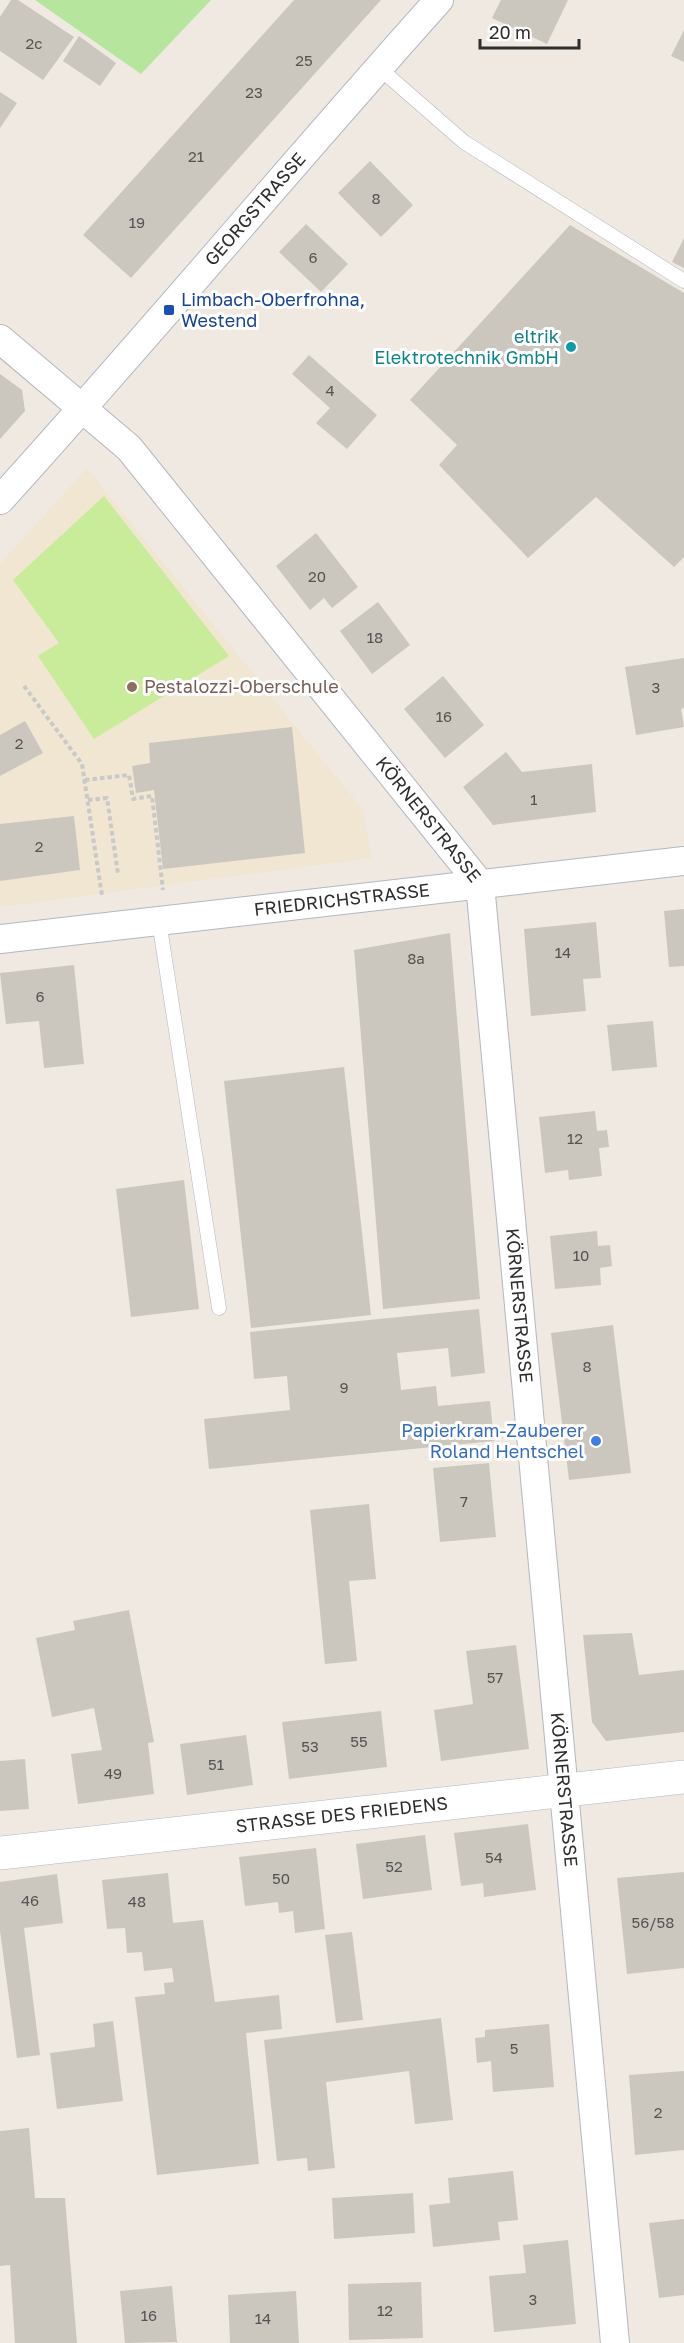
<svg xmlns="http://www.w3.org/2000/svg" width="684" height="2343" viewBox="0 0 684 2343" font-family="'Golos Text',sans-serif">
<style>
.education{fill:#f0e6d1}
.green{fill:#b6e59e}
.pitch{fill:#c9ec9a}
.building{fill:#cbc7bf}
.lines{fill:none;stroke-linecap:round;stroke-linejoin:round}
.service-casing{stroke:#b4b7c1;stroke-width:15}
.minor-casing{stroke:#b4b7c1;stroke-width:30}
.secondary-casing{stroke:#b4b7c1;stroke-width:34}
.path{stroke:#c9c9c9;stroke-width:4;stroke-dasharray:4.5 3;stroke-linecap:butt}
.service{stroke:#fff;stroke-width:14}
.minor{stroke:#fff;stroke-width:28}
.secondary{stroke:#fff;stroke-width:33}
.transit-dot{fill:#1a4fb4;stroke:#fff;stroke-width:2}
.culture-dot{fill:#0f9aa8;stroke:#fff;stroke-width:2}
.education-dot{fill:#8d6e63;stroke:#fff;stroke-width:2}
.shop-dot{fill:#3f7fe0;stroke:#fff;stroke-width:2}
.labels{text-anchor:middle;stroke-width:6;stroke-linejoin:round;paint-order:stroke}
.number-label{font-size:15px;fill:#555452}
.street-label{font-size:18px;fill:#2e2e2e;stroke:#fff}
.transit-label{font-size:18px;fill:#164399;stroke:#fff;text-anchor:start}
.culture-label{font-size:18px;fill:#0d838f;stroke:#fff;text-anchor:end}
.education-label{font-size:18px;fill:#785e54;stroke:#fff;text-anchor:start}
.shop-label{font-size:18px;fill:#366cbe;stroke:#fff;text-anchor:end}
</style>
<rect width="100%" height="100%" fill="#efe9e1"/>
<!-- education -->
<path class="education" d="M 87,468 L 363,810 L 371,858 L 0,907 L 0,564 Z"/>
<!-- green -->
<path class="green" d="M 35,0 L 211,0 L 141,74 Z"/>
<!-- pitch -->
<path class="pitch" d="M 104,496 L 229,656 L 94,739 L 38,656 L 59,643 L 13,580 Z"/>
<!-- building -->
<g class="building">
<path d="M 11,0 L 18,0 L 74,37 L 43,80 L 0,51 L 0,17 Z"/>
<path d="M 294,0 L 381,0 L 131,278 L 83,235 Z"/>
<path d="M 501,0 L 568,0 L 547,44 L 492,18 Z"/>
<path d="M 684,30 L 684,62 L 671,56 Z"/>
<path d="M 79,36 L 116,63 L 100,86 L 63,61 Z"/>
<path d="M 0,92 L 17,103 L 0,128 Z"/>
<path d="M 370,161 L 413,205 L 381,237 L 338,193 Z"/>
<path d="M 306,224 L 348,264 L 321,292 L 279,252 Z"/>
<path d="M 570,225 L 684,293 L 684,557 L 674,567 L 596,497 L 528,558 L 439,465 L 457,445 L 410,400 Z"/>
<path d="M 684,238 L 684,268 L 672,262 Z"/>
<path d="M 309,355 L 377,415 L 347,449 L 316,423 L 330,408 L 292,374 Z"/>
<path d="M 0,374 L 22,390 L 25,411 L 0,439 Z"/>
<path d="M 316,533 L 358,587 L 332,608 L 324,598 L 310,610 L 276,566 Z"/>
<path d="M 378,602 L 410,645 L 372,674 L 340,631 Z"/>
<path d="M 684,658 L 684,708 L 681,709 L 684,727 L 636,735 L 625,667 Z"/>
<path d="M 443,676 L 484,725 L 445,758 L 404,709 Z"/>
<path d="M 25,721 L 43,753 L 0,776 L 0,735 Z"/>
<path d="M 292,727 L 305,853 L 163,869 L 154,790 L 136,793 L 132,766 L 150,763 L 149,743 Z"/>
<path d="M 506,752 L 522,772 L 592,764 L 596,812 L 493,825 L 463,787 Z"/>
<path d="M 74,816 L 80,870 L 0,881 L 0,824 Z"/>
<path d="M 684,909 L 684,966 L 669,967 L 664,911 Z"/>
<path d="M 596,922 L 601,978 L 583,979 L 586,1011 L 531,1016 L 524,929 Z"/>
<path d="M 450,933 L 480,1299 L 383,1309 L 354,950 Z"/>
<path d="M 74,965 L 84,1064 L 44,1068 L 39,1021 L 6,1024 L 0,973 Z"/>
<path d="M 653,1021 L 657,1067 L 612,1071 L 607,1025 Z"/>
<path d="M 344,1067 L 371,1315 L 251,1328 L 224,1081 Z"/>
<path d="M 595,1111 L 597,1131 L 607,1130 L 609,1147 L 599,1148 L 602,1176 L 569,1180 L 568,1170 L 545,1173 L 539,1117 Z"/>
<path d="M 184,1180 L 199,1309 L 131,1317 L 116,1189 Z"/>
<path d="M 597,1231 L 598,1246 L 610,1245 L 612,1266 L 600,1268 L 601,1285 L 555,1289 L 550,1236 Z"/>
<path d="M 479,1309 L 485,1373 L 451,1377 L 448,1348 L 397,1353 L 401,1390 L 436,1386 L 438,1406 L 490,1401 L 494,1441 L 209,1469 L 204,1419 L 290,1410 L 287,1376 L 254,1379 L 250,1332 Z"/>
<path d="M 613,1325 L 631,1473 L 569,1480 L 551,1333 Z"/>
<path d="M 489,1463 L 496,1537 L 440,1542 L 433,1468 Z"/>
<path d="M 369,1504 L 376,1579 L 349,1581 L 357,1661 L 325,1664 L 310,1510 Z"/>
<path d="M 129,1610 L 154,1742 L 148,1743 L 154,1794 L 78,1804 L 71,1754 L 102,1750 L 94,1708 L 52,1717 L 36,1638 L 75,1630 L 73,1621 Z"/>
<path d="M 632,1633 L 639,1675 L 684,1670 L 684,1732 L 606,1741 L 592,1722 L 583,1635 Z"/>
<path d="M 516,1645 L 529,1749 L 441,1761 L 434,1710 L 473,1704 L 466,1651 Z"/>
<path d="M 381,1711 L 387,1767 L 289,1779 L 282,1722 Z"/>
<path d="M 246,1735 L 253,1785 L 187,1795 L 180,1744 Z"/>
<path d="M 25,1759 L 29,1809 L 0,1811 L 0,1761 Z"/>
<path d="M 528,1824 L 536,1890 L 484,1897 L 483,1883 L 461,1886 L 454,1833 Z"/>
<path d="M 425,1835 L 432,1890 L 363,1899 L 356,1844 Z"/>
<path d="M 316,1848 L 325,1929 L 295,1933 L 293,1911 L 279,1913 L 278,1902 L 245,1906 L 239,1857 Z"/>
<path d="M 684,1872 L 684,1968 L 627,1974 L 617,1878 Z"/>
<path d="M 168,1873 L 173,1923 L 203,1920 L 215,2002 L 279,1995 L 282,2029 L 246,2033 L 259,2164 L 157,2175 L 135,1997 L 165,1994 L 164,1983 L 174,1982 L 172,1968 L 144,1971 L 142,1952 L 127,1953 L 125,1928 L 107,1929 L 102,1880 Z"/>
<path d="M 57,1874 L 63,1923 L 24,1928 L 40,2055 L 17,2058 L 0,1931 L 0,1882 Z"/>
<path d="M 352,1932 L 363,2020 L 336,2023 L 325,1935 Z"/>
<path d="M 441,2018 L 453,2120 L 415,2124 L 409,2071 L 326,2082 L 335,2168 L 308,2171 L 307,2158 L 277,2161 L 264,2040 Z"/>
<path d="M 113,2021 L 123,2101 L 57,2109 L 50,2053 L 95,2047 L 93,2024 Z"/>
<path d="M 549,2024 L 554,2087 L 493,2092 L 491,2061 L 477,2063 L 475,2038 L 485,2037 L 485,2030 Z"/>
<path d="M 684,2071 L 684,2150 L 635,2155 L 629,2075 Z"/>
<path d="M 29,2128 L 35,2198 L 65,2198 L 77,2343 L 15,2343 L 10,2265 L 0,2266 L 0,2131 Z"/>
<path d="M 513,2171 L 518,2220 L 498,2222 L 500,2240 L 433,2247 L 429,2205 L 450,2203 L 448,2178 Z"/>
<path d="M 413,2193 L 415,2233 L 334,2239 L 332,2198 Z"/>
<path d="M 684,2219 L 684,2295 L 659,2298 L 649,2223 Z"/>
<path d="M 568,2240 L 576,2324 L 494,2332 L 489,2276 L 526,2273 L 523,2245 Z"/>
<path d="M 421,2282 L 423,2338 L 349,2340 L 348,2284 Z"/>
<path d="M 172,2286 L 177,2342 L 125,2343 L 120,2291 Z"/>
<path d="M 296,2291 L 299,2343 L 230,2343 L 228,2295 Z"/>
</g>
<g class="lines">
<defs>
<g id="service">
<path d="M 378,67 L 464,142 L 684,281"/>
<path d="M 159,921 L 219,1308"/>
</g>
<g id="minor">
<path id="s1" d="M 0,339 L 129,448 L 480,884 L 615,2343"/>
<path id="s2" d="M 0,500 C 149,336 291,165 439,0"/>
<path id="s3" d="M 0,939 L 684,861"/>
</g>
<g id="secondary">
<path id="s4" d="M 0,1853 L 684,1777"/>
</g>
</defs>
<!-- service casing -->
<use href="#service" class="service-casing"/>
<!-- minor casing -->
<use href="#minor" class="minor-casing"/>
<!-- secondary casing -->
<use href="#secondary" class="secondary-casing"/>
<!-- path -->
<g class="path">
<path d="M 24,686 L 82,764 L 102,896"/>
<path d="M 85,780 L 129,775 L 133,799 L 152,796 L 163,890"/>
<path d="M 88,800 L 107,798 L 118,874"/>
</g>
<!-- service -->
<use href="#service" class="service"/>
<!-- minor -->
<use href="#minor" class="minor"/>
<!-- secondary -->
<use href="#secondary" class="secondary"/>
</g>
<!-- markers -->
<rect class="transit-dot" x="163" y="304" width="12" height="12" rx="3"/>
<circle class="culture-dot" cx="571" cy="347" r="6"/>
<circle class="education-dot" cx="132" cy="687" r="6"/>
<circle class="shop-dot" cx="596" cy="1441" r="6"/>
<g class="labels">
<!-- number labels -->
<g class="number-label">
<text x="34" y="49">2c</text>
<text x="304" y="66">25</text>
<text x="254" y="98">23</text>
<text x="196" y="162">21</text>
<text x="376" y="204">8</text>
<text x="137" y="228">19</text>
<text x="313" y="263">6</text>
<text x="330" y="396">4</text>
<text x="317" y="582">20</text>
<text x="375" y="643">18</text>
<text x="656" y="693">3</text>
<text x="444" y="722">16</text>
<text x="19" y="749">2</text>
<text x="534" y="805">1</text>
<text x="39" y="852">2</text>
<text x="563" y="958">14</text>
<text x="416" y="964">8a</text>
<text x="40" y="1002">6</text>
<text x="575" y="1144">12</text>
<text x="581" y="1261">10</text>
<text x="587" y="1372">8</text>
<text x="344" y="1393">9</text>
<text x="464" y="1507">7</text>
<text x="495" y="1683">57</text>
<text x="359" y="1747">55</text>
<text x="310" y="1752">53</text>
<text x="216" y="1770">51</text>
<text x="113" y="1779">49</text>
<text x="494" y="1863">54</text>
<text x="394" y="1872">52</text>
<text x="281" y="1884">50</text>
<text x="30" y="1906">46</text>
<text x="137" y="1907">48</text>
<text x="653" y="1928">56/58</text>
<text x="514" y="2054">5</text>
<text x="658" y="2118">2</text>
<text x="533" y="2305">3</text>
<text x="385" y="2316">12</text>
<text x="149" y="2321">16</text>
<text x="263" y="2324">14</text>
</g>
<!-- street labels -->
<g class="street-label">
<text dy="6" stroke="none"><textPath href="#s2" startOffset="387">GEORGSTRASSE</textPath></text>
<text dy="6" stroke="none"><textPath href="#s1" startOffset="646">KÖRNERSTRASSE</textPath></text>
<text dy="6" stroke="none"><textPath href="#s3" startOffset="344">FRIEDRICHSTRASSE</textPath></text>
<text dy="6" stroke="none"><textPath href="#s1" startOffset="1152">KÖRNERSTRASSE</textPath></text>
<text dy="6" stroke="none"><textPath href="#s1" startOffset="1638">KÖRNERSTRASSE</textPath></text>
<text dy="6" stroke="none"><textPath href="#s4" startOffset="344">STRASSE DES FRIEDENS</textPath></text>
</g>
<!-- transit labels -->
<g class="transit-label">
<text x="181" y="306">Limbach-Oberfrohna,<tspan x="181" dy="21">Westend</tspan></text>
</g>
<!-- culture labels -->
<g class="culture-label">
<text x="559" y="343">eltrik<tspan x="559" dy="21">Elektrotechnik GmbH</tspan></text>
</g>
<!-- education labels -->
<g class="education-label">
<text x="144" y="693">Pestalozzi-Oberschule</text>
</g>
<!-- shop labels -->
<g class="shop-label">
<text x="584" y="1437">Papierkram-Zauberer<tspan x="584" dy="21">Roland Hentschel</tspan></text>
</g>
</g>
<!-- scale -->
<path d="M480 39v9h99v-9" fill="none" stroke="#2e2e2e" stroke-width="3"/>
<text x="489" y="39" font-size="18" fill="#2e2e2e" stroke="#ffffff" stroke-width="4.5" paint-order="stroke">20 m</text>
</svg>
